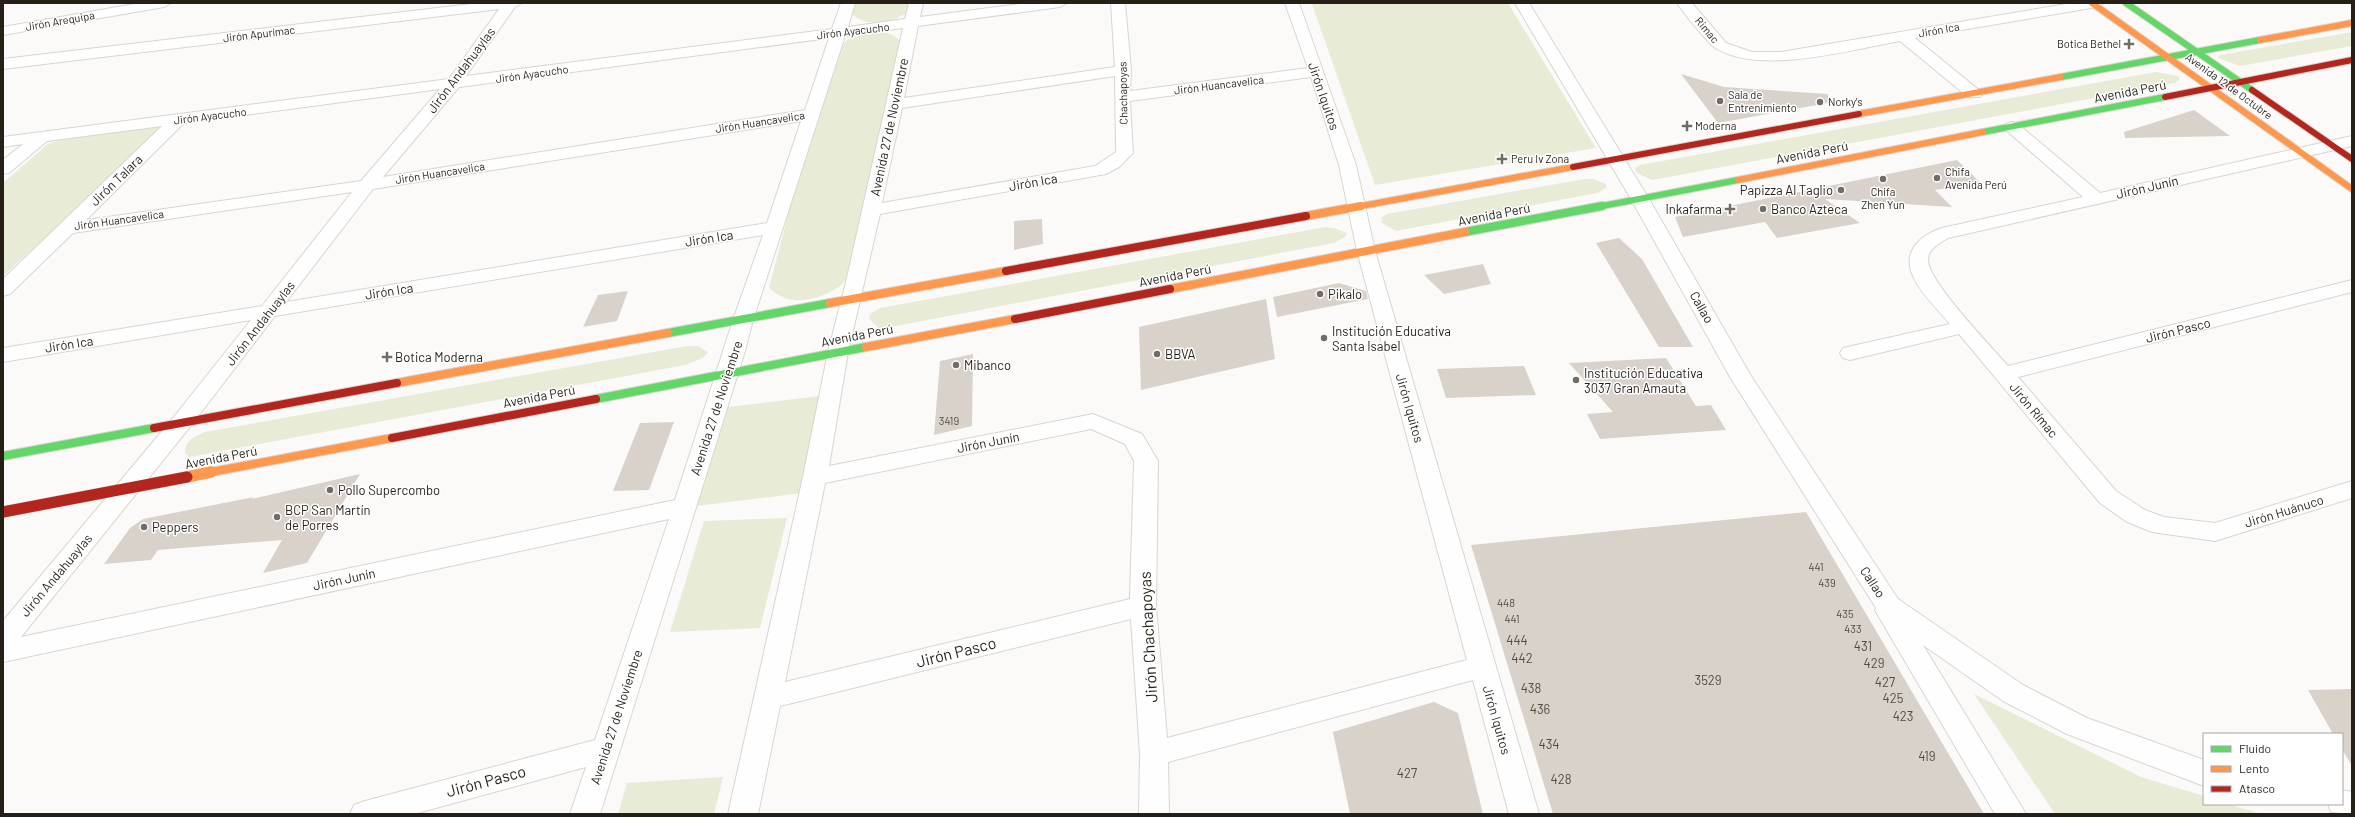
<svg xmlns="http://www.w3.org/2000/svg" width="2355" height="817" viewBox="0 0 2355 817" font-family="Barlow,sans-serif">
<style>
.green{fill:#e8ebd5}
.building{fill:#d9d2ca}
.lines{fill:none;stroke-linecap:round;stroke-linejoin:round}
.street-casing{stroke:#d9d5cf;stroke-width:2}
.fast-far1-casing{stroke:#d9d5cf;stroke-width:8}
.fast-casing{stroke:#d9d5cf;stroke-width:10}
.slow-far2-casing{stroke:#d9d5cf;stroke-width:8}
.slow-far1-casing{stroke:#d9d5cf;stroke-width:10}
.slow-casing{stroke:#d9d5cf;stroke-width:12}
.jam-far2-casing{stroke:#d9d5cf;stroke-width:8}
.jam-far1-casing{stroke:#d9d5cf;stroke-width:10}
.jam-casing{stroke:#d9d5cf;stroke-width:12}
.street{fill:#fffefe;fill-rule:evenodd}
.fast-far1{stroke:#63d668;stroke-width:6}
.fast{stroke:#63d668;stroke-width:8}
.slow-far2{stroke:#ff974d;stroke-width:6}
.slow-far1{stroke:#ff974d;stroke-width:8}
.slow{stroke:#ff974d;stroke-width:11}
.jam-far2{stroke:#b3261e;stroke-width:6}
.jam-far1{stroke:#b3261e;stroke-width:8}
.jam{stroke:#b3261e;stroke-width:11}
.poi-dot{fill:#706c66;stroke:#fff;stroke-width:1.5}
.labels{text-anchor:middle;stroke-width:3;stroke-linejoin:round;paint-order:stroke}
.far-street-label{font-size:11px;fill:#251f17;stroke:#fff}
.far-poi-label{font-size:11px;fill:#251f17;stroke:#fff;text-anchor:start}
.number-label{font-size:11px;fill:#524c44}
.street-label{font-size:13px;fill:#251f17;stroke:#fff}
.poi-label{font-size:13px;fill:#251f17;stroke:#fff;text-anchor:start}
.near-number-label{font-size:13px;fill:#524c44}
.near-street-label{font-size:16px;fill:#251f17;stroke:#fff}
</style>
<rect width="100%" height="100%" fill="#fcfaf8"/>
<!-- green -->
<g class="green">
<path d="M 853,3 L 910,3 L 907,13 C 889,23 866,29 850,12 Z"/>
<path d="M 1321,3 L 1508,3 L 1596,148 L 1375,185 L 1312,4 Z"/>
<path d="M 872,31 C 884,32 894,32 901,43 L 846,280 C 835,294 803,305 785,298 C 779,296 774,292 769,288 L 789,211 L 842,45 L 847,40 Z"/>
<path d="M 2352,32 L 2352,46 L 2240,66 L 2218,58 L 2220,55 Z"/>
<path d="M 2156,72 L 2178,76 L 2180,79 L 2175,83 L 1652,180 L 1637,173 L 1635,168 L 1640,165 Z"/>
<path d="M 157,127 L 162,130 L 3,276 L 3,183 L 48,144 L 62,139 Z"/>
<path d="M 1584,179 L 1593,179 L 1606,184 L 1606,188 L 1597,193 L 1396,231 L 1382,223 L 1381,218 L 1387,214 Z"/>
<path d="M 1325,227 L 1334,228 L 1347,233 L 1345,237 L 1334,243 L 880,329 L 869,319 L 870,314 L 880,308 Z"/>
<path d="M 687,346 L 698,346 L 708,352 L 703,358 L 685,365 L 190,457 L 185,453 C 185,440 194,437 205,432 Z"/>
<path d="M 820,396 L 802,493 L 696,506 L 728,407 Z"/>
<path d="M 787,518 L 760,628 L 670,632 L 704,521 Z"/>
<path d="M 1974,694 L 2141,777 L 2204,796 L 2204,804 L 2228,804 L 2261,814 L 2055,814 Z"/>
<path d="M 723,777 L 714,814 L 618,814 L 627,783 Z"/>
</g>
<!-- building -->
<g class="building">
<path d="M 1681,74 L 1724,87 L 1828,94 L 1828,103 L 1718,123 Z"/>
<path d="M 2194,110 L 2230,136 L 2125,138 L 2124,132 Z"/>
<path d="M 1957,160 L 1981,183 L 1935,190 L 1952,207 L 1825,199 L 1860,223 L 1777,238 L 1765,222 L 1683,237 L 1675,217 Z"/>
<path d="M 1042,219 L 1043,244 L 1014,250 L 1014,221 Z"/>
<path d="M 1619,238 L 1642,259 L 1693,347 L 1659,347 L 1596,243 Z"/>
<path d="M 1483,264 L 1491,284 L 1444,294 L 1424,275 Z"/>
<path d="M 1339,283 L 1366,291 L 1368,299 L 1277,317 L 1273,297 Z"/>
<path d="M 628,291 L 617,321 L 583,327 L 598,295 Z"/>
<path d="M 1266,299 L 1275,359 L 1141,390 L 1139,327 Z"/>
<path d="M 973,354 L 972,426 L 934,435 L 940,361 Z"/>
<path d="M 1666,358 L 1696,406 L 1711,405 L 1726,430 L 1600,439 L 1587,414 L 1613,412 L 1569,363 Z"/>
<path d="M 1524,366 L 1536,395 L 1446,398 L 1437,369 Z"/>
<path d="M 674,422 L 649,490 L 613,491 L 640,423 Z"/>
<path d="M 360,474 L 307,563 L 263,573 L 282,540 L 158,550 L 151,560 L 104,564 L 130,528 L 143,519 L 254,497 L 252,499 Z"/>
<path d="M 1806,512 L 1984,814 L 1553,814 L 1471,545 Z"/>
<path d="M 2352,689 L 2352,766 L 2342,749 L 2342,734 L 2333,734 L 2308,690 Z"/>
<path d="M 1434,702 L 1458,713 L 1483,814 L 1350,814 L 1333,732 Z"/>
</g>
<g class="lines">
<defs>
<g id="street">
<path d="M 140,3 L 171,3 L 164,7 L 3,35 L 3,27 Z"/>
<path d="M 480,3 L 522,3 L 515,7 L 466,76 L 832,29 L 841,3 L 855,3 L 848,27 L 905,19 L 909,3 L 923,3 L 920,17 L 1028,3 L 1067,3 L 1060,7 L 918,26 L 904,98 L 1115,67 L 1111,3 L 1125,3 L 1131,70 L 1130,91 L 1308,68 L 1285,3 L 1299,3 L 1356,165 L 1375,251 L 1539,814 L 1509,814 L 1473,680 L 1168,762 L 1169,814 L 1139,814 L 1140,754 L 1131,619 L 780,706 L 758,814 L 728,814 L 803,477 L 828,352 L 846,282 L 903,28 L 845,36 L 753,320 L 745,351 L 600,814 L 570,814 L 586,767 L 414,814 L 350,814 L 354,805 L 365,801 L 595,740 L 669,519 L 3,662 L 3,621 L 173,418 L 251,320 L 3,362 L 3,348 L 262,306 L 352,192 L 73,233 L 10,294 L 3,296 L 3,279 L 162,126 L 47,141 L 9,173 L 3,174 L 3,160 L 23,144 L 3,147 L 3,137 L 449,79 L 499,9 L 3,69 L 3,59 ZM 829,38 L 805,110 L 383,177 L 459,87 ZM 1115,76 L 1116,152 L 1095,166 L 882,203 L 902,108 ZM 1311,77 L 1339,165 L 1357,251 L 1467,660 L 1167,738 L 1156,606 L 1158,461 L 1142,434 L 1093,414 L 829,466 L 848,352 L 880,214 L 1106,174 L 1119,167 L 1133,153 L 1130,101 ZM 440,89 L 361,181 L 86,220 L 184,123 ZM 801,121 L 767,223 L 286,302 L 373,189 ZM 763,235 L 733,320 L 675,500 L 21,637 L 189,428 L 275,316 ZM 1091,429 L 1125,444 L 1134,461 L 1130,599 L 785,682 L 825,483 Z"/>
<path d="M 1515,3 L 1529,3 L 1649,199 L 1751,376 L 1898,599 L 2023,685 L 2087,718 L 2204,760 L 2204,786 L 2067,734 L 2003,701 L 1923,645 L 2026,814 L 1995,814 L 1879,617 L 1875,610 L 1876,608 L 1730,377 L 1631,199 Z"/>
<path d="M 1677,3 L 1692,3 L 1726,43 L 1752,52 L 1781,52 L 2072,3 L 2104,3 L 2097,7 L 1915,38 L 1980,91 L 1982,94 L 1980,97 L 1968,97 L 1900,41 C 1850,50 1762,75 1717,49 C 1709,45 1683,12 1677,3 Z"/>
<path d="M 2012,122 L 2018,124 L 2100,193 L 2352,136 L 2352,146 L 1948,238 C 1940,243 1928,249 1928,259 C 1927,281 1992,347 2008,366 L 2352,280 L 2352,292 L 2018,377 L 2116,491 L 2145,510 L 2164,517 L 2215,523 L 2352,481 L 2352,498 L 2215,541 L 2152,532 L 2127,522 L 2100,503 L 1959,334 L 1850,360 L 1843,358 L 1840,353 L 1843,348 L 1950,324 C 1933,303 1892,269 1918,242 C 1925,235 1933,231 1942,228 L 2083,197 L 2006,130 L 2004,127 L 2006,124 Z"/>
<path d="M 2342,790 L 2352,792 L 2352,814 L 2331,812 L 2328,804 L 2342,804 Z"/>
</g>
<g id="fast-far1">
<path d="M 2126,3 L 2252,90"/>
<path d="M 2061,77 L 2260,40"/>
<path d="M 1983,132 L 2165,97"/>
<path d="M 1597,207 L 1738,180"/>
</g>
<g id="fast">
<path d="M 1465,232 L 1602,206"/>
<path d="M 668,333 L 830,303"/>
<path d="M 596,399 L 866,347"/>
<path d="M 3,456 L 154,428"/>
</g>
<g id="slow-far2">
<path d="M 2092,3 L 2352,189"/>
<path d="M 2260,40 L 2352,23"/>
<path d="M 1859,114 L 2061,77"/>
<path d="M 1738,180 L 1983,132"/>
<path d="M 1356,207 L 1573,167"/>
</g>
<g id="slow-far1">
<path d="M 1306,216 L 1361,206"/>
<path d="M 1170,289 L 1465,232"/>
<path d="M 830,303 L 1006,271"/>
<path d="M 866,347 L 1015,319"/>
<path d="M 397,383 L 668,333"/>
<path d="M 206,473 L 392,438"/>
</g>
<path id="slow" d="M 187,477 L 211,472"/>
<g id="jam-far2">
<path d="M 2252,90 L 2352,159"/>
<path d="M 2165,97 L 2352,60"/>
<path d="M 1573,167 L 1859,114"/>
</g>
<g id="jam-far1">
<path d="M 1006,271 L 1306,216"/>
<path d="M 1015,319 L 1170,289"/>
<path d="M 154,428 L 397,383"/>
<path d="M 392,438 L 596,399"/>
</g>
<path id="jam" d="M 3,512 L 187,477"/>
</defs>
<!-- street casing -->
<use href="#street" class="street-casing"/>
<!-- fast-far1 casing -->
<use href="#fast-far1" class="fast-far1-casing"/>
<!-- fast casing -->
<use href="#fast" class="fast-casing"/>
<!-- slow-far2 casing -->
<use href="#slow-far2" class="slow-far2-casing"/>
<!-- slow-far1 casing -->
<use href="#slow-far1" class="slow-far1-casing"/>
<!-- slow casing -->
<use href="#slow" class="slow-casing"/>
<!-- jam-far2 casing -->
<use href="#jam-far2" class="jam-far2-casing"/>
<!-- jam-far1 casing -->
<use href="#jam-far1" class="jam-far1-casing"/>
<!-- jam casing -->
<use href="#jam" class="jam-casing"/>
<!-- street -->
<use href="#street" class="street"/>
<!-- fast-far1 -->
<use href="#fast-far1" class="fast-far1"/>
<!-- fast -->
<use href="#fast" class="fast"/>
<!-- slow-far2 -->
<use href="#slow-far2" class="slow-far2"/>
<!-- slow-far1 -->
<use href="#slow-far1" class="slow-far1"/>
<!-- slow -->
<use href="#slow" class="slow"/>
<!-- jam-far2 -->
<use href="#jam-far2" class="jam-far2"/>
<!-- jam-far1 -->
<use href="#jam-far1" class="jam-far1"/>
<!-- jam -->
<use href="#jam" class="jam"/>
</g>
<!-- markers -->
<g class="poi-dot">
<path d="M2127 38h4v4h4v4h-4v4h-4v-4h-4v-4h4z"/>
<circle cx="1720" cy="101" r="4"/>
<circle cx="1820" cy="102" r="4"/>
<path d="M1685 120h4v4h4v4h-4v4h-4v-4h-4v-4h4z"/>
<path d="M1500 153h4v4h4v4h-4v4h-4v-4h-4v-4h4z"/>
<circle cx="1937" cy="178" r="4"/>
<circle cx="1883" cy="179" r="4"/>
<circle cx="1841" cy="190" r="4"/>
<path d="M1728 203h4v4h4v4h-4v4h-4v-4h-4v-4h4z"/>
<circle cx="1763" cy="209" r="4"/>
<circle cx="1320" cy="294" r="4"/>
<circle cx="1324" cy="338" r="4"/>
<circle cx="1157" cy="354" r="4"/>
<path d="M385 351h4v4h4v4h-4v4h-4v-4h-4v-4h4z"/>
<circle cx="956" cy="365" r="4"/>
<circle cx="1576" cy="380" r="4"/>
<circle cx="330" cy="490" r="4"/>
<circle cx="277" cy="517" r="4"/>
<circle cx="144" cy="527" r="4"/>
</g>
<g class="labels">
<!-- far-street labels -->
<g class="far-street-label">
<text transform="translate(60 21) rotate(-10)" y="4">Jirón Arequipa</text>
<text transform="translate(1707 30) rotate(50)" y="4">Rimac</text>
<text transform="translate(1939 30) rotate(-10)" y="4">Jirón Ica</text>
<text transform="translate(853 31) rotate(-7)" y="4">Jirón Ayacucho</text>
<text transform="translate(259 34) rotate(-7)" y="4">Jirón Apurímac</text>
<text transform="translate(532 74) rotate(-8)" y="4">Jirón Ayacucho</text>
<text transform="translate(1219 85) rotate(-7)" y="4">Jirón Huancavelica</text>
<text transform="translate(2229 86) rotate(36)" y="4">Avenida 12 de Octubre</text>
<text transform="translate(1123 93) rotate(-91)" y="4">Chachapoyas</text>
<text transform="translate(210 116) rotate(-7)" y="4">Jirón Ayacucho</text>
<text transform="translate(760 122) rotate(-9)" y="4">Jirón Huancavelica</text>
<text transform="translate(440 173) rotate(-9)" y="4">Jirón Huancavelica</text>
<text transform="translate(119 220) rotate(-8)" y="4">Jirón Huancavelica</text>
</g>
<!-- far-poi labels -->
<g class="far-poi-label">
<text x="2121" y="48" text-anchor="end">Botica Bethel</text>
<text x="1728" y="99">Sala de<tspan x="1728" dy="13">Entrenimiento</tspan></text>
<text x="1828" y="106">Norky's</text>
<text x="1695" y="130">Moderna</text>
<text x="1511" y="163">Peru Iv Zona</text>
<text x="1945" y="176">Chifa<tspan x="1945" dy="13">Avenida Perú</tspan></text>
<text x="1883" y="196" text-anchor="middle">Chifa<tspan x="1883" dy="13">Zhen Yun</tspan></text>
</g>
<!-- number labels -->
<g class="number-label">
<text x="949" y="425">3419</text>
<text x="1816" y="571">441</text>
<text x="1827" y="587">439</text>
<text x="1506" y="607">448</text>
<text x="1845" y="618">435</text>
<text x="1512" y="623">441</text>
<text x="1853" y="633">433</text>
</g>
<!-- street labels -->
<g class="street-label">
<text transform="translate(461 70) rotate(-53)" y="5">Jirón Andahuaylas</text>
<text transform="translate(2130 91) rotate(-11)" y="5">Avenida Perú</text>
<text transform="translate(1324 96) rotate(71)" y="5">Jirón Iquitos</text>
<text transform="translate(889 127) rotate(-78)" y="5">Avenida 27 de Noviembre</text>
<text transform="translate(1812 152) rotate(-11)" y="5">Avenida Perú</text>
<text transform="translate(116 180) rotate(-44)" y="5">Jirón Talara</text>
<text transform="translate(1033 182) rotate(-10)" y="5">Jirón Ica</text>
<text transform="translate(2147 187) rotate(-13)" y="5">Jirón Junín</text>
<text transform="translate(1494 214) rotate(-11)" y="5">Avenida Perú</text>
<text transform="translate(709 238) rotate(-9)" y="5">Jirón Ica</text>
<text transform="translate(1175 275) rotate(-11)" y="5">Avenida Perú</text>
<text transform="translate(389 291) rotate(-9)" y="5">Jirón Ica</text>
<text transform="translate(1702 307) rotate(60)" y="5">Callao</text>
<text transform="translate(260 323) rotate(-52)" y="5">Jirón Andahuaylas</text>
<text transform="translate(2178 330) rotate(-14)" y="5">Jirón Pasco</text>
<text transform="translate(857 335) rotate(-11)" y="5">Avenida Perú</text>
<text transform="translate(69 344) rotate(-9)" y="5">Jirón Ica</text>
<text transform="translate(539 396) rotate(-11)" y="5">Avenida Perú</text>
<text transform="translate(716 408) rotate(-72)" y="5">Avenida 27 de Noviembre</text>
<text transform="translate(1410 408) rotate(74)" y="5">Jirón Iquitos</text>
<text transform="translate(2034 410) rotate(50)" y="5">Jirón Rímac</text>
<text transform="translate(988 442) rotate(-11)" y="5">Jirón Junín</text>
<text transform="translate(221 457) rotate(-11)" y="5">Avenida Perú</text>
<text transform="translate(2284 511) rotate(-17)" y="5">Jirón Huánuco</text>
<text transform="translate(56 575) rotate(-50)" y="5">Jirón Andahuaylas</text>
<text transform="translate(344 579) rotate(-12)" y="5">Jirón Junín</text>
<text transform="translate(1873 582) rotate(57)" y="5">Callao</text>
<text transform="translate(616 717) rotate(-72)" y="5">Avenida 27 de Noviembre</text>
<text transform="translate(1497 720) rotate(74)" y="5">Jirón Iquitos</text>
</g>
<!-- poi labels -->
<g class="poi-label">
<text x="1833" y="195" text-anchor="end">Papizza Al Taglio</text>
<text x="1722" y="214" text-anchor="end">Inkafarma</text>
<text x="1771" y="214">Banco Azteca</text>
<text x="1328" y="299">Pikalo</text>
<text x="1332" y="336">Institución Educativa<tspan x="1332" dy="15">Santa Isabel</tspan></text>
<text x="1165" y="359">BBVA</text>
<text x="395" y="362">Botica Moderna</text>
<text x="964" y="370">Mibanco</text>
<text x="1584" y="378">Institución Educativa<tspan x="1584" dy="15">3037 Gran Amauta</tspan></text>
<text x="338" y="495">Pollo Supercombo</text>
<text x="285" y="515">BCP San Martín<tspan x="285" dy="15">de Porres</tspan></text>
<text x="152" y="532">Peppers</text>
</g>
<!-- near-number labels -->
<g class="near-number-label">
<text x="1517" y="645">444</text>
<text x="1863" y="651">431</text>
<text x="1522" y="663">442</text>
<text x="1874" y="668">429</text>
<text x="1708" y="685">3529</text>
<text x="1885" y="687">427</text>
<text x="1531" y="693">438</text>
<text x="1893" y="703">425</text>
<text x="1540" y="714">436</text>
<text x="1903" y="721">423</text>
<text x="1549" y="749">434</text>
<text x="1927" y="761">419</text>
<text x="1407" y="778">427</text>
<text x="1561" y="784">428</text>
</g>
<!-- near-street labels -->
<g class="near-street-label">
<text transform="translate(1148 637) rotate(-93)" y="6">Jirón Chachapoyas</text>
<text transform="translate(956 652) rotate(-14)" y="6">Jirón Pasco</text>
<text transform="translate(486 781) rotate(-15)" y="6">Jirón Pasco</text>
</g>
</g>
<!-- border -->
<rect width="2355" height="817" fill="none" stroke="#251f17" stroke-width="8"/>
<!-- legend -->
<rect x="2203" y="733" width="140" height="72" fill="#ffffff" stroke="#a8a5a2"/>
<rect x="2211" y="746" width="20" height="6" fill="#63d668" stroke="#a8a5a2"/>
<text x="2239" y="753" font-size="12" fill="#251f17">Fluido</text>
<rect x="2211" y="766" width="20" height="6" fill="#ff974d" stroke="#a8a5a2"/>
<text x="2239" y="773" font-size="12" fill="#251f17">Lento</text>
<rect x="2211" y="786" width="20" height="6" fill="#b3261e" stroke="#a8a5a2"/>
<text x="2239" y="793" font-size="12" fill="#251f17">Atasco</text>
</svg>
